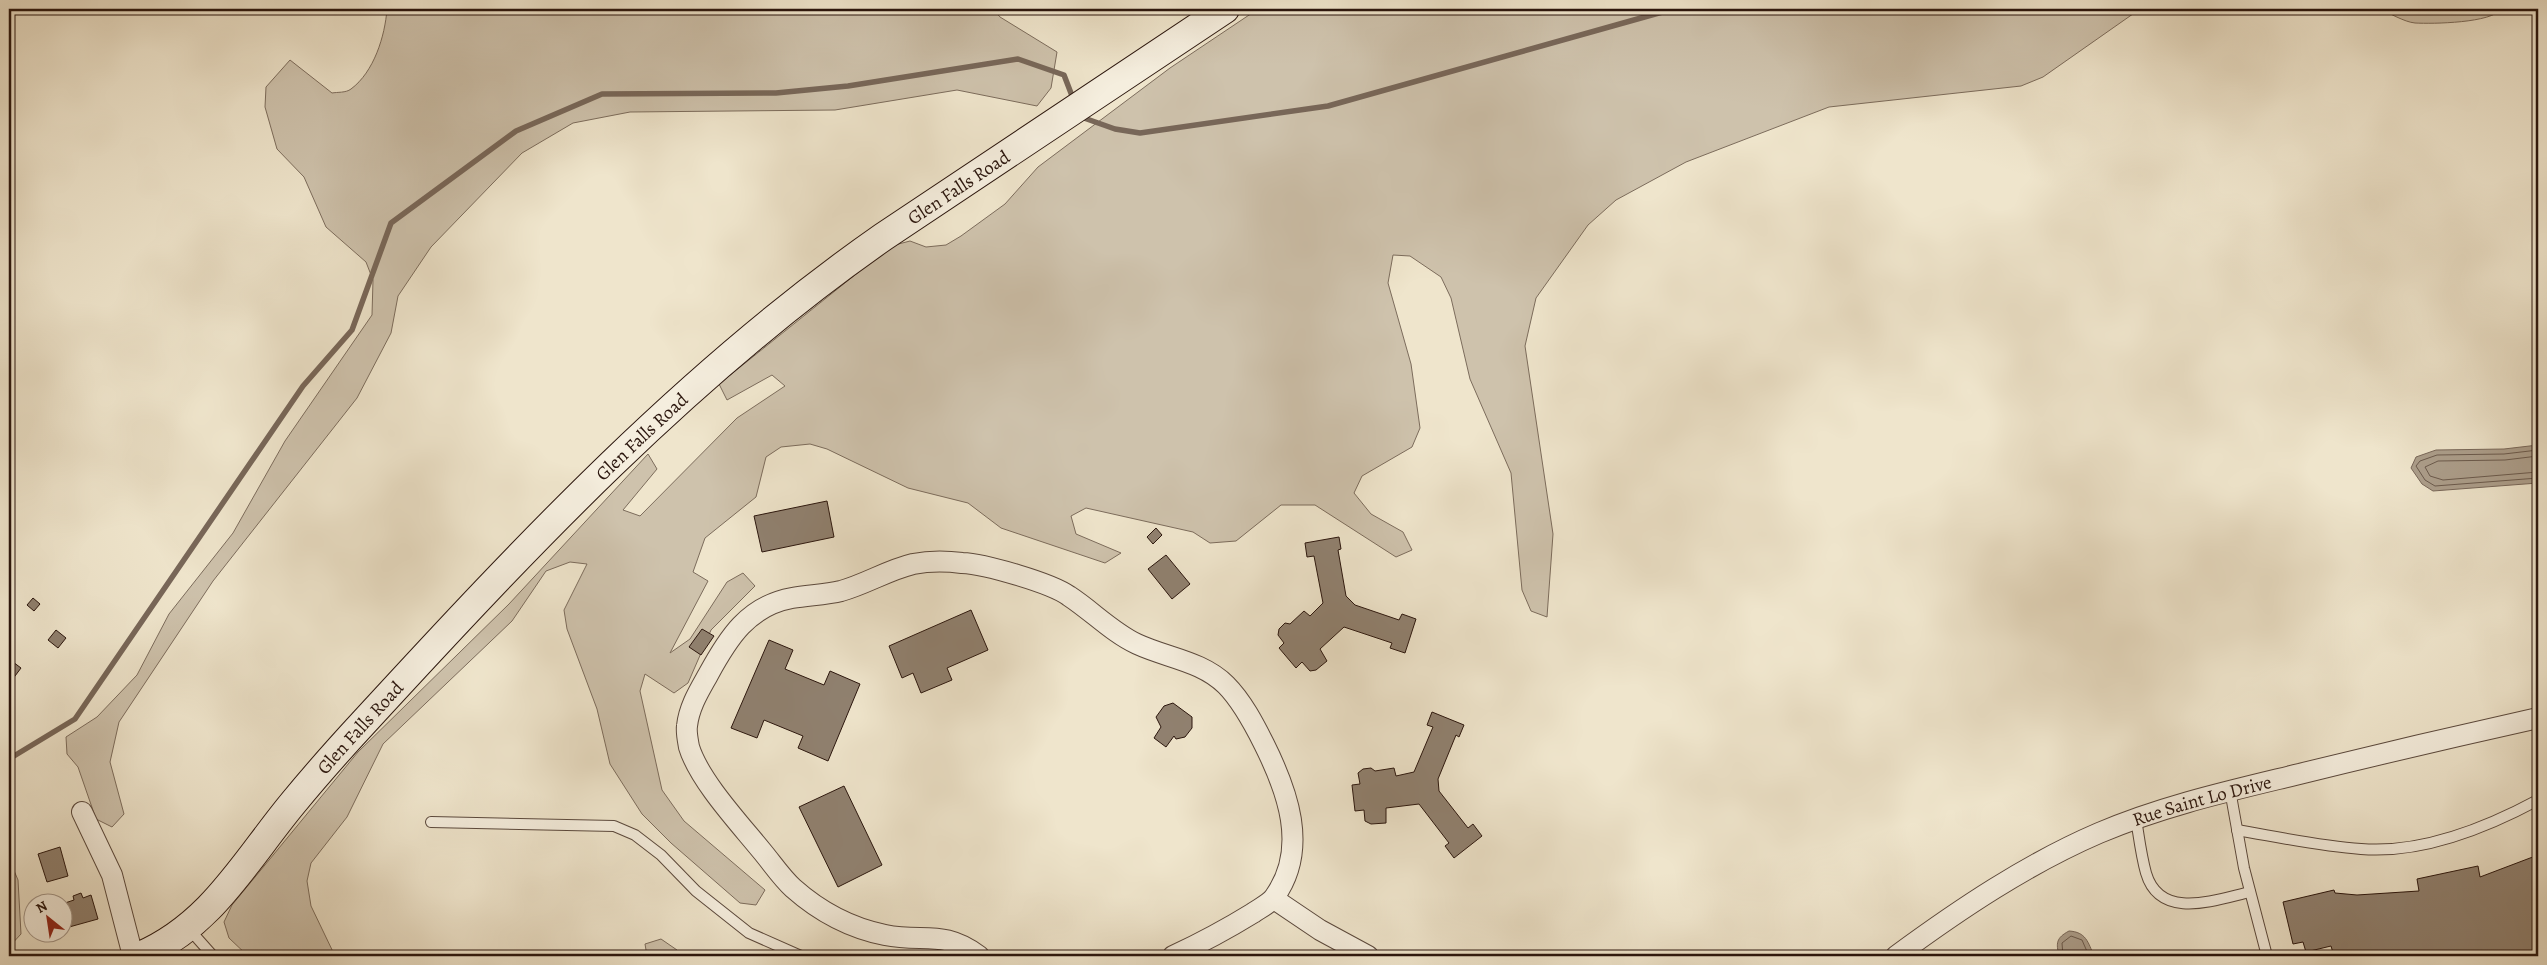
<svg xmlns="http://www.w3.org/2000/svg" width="2547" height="965" viewBox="0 0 2547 965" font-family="Alegreya,serif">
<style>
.green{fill:#cec2ac;stroke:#7c6c5c}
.water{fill:#ac9e8b;stroke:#786759}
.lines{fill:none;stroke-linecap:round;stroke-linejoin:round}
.shore{stroke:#6b5a4c;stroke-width:1}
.stream{stroke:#786759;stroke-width:5.5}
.building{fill:#908170;stroke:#2a150d}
.lane-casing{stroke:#5b493d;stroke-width:12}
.street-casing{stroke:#5b493d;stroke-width:22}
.secondary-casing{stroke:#2a150d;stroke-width:30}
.lane{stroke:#f5eede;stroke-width:10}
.street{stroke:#f5eede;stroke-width:20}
.secondary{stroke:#f5eede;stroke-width:28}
.labels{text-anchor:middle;stroke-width:4;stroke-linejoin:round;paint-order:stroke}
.street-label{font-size:19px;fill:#2a150d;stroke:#f5eede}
</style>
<rect width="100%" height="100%" fill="#efe5cc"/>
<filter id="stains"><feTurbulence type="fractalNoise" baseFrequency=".004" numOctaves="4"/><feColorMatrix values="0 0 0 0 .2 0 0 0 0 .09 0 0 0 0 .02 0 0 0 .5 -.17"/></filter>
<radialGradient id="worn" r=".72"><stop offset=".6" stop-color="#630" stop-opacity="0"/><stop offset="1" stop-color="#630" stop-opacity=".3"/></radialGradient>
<!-- green -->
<g class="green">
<path d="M 387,9 L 993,9 L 1000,17 L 1057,52 L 1051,88 L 1037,106 L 957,90 L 835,110 L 630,112 L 573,123 L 522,153 L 431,247 L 398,296 L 391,333 L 357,398 L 213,581 L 119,722 L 110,762 L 124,814 L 112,827 L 96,819 L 78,767 L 67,754 L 66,737 L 97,717 L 137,675 L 169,614 L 233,533 L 285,441 L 372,315 L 373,280 L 366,262 L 326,227 L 304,177 L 277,149 L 265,107 L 266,87 L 290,60 L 332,93 C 337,92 346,93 351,89 C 374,72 385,36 387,9 Z"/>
<path d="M 1258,9 L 2140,9 L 2043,77 L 2021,86 L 1829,107 L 1686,162 L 1616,200 L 1588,225 L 1536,298 L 1525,346 L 1553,534 L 1547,617 L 1531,611 L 1522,590 L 1511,473 L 1470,379 L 1451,298 L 1441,277 L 1410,256 L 1393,255 L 1388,283 L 1411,364 L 1420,428 L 1412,447 L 1362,476 L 1354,493 L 1371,514 L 1403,532 L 1412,550 L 1396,557 L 1315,505 L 1281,505 L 1236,541 L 1210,543 L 1193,532 L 1086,508 L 1071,516 L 1076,534 L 1121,553 L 1105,563 L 1001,528 L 968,503 L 908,488 L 827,449 L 810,444 L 781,447 L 766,457 L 756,497 L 705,538 L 693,572 L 708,581 L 670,653 L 690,639 L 727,582 L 743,573 L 755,586 L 711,630 L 688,683 L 674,693 L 645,674 L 640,691 L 662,790 L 684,821 L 765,890 L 756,905 L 740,903 L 671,843 L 642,814 L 610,764 L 597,709 L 567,629 L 564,610 L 587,564 L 570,562 L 546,571 L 512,621 L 383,744 L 347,817 L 311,863 L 307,881 L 311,906 L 335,956 L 248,956 L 229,938 L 224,922 L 232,905 L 358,752 L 509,604 L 648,454 L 657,469 L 623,510 L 640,516 L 737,418 L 785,386 L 772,375 L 727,400 L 719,384 L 891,246 L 910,241 L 926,247 L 946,245 L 961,236 L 1005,204 L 1038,167 L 1170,68 Z"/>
<path d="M 2379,9 L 2501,9 C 2492,23 2433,24 2415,23 C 2404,22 2390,13 2379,9 Z"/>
<path d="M 9,859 L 18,880 L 21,934 L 9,947 Z"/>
<path d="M 661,939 L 677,950 L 683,956 L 647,956 L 645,944 Z"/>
</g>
<!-- water -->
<g class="water">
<path d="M 2538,445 L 2538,483 L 2433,491 L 2422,484 L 2411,468 L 2416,457 L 2436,450 L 2504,449 Z"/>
<path d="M 2069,931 C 2086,932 2088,942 2094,956 L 2059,956 C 2056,943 2056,938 2069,931 Z"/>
</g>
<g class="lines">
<!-- shore -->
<g class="shore">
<path d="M 2538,450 L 2504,454 L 2437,455 L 2420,461 L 2416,466 L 2425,480 L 2435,486 L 2538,478"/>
<path d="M 2538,456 L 2505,460 L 2438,461 L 2425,467 L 2430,476 L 2443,480 L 2538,472"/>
<path d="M 2063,956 L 2062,943 L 2071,936 L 2082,940 L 2089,956"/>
</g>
<!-- stream -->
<g class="stream">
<path d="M 1081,113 L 1084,118 L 1115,129 L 1140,133 L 1328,106 L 1673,9"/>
<path d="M 9,759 L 75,719 L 303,386 L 352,330 L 391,223 L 516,131 L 602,94 L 776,93 L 848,86 L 1018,59 L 1064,75 L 1074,101"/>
</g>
</g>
<!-- building -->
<g class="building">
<path d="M 827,501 L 834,537 L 762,552 L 754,516 Z"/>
<path d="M 1156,528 L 1162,535 L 1153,544 L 1147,537 Z"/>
<path d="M 1339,537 L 1341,549 L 1338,550 L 1346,596 L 1355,605 L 1399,620 L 1402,614 L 1416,619 L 1405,653 L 1390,648 L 1392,643 L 1344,627 L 1320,649 L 1327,661 L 1316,670 L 1310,671 L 1302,662 L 1296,668 L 1279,648 L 1284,643 L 1278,635 L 1279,629 L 1285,623 L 1290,624 L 1304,611 L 1310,616 L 1323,603 L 1314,556 L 1307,557 L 1305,543 Z"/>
<path d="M 1166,555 L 1190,584 L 1172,599 L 1148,569 Z"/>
<path d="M 33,598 L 40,604 L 34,611 L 27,605 Z"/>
<path d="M 971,610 L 988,650 L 947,668 L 952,680 L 921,693 L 913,673 L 902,678 L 889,646 Z"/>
<path d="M 702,629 L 714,636 L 701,655 L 689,647 Z"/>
<path d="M 56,630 L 66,638 L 58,648 L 48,640 Z"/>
<path d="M 769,640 L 793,650 L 785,669 L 824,685 L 830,671 L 860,684 L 828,761 L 798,748 L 803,736 L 764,720 L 757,738 L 731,728 Z"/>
<path d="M 9,659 L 21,668 L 9,684 Z"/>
<path d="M 1173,703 L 1192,717 L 1192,728 L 1185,737 L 1176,739 L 1174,736 L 1166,747 L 1154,738 L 1161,727 L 1156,717 L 1164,706 Z"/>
<path d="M 1432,712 L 1464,725 L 1459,737 L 1456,735 L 1438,779 L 1439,791 L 1468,828 L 1473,824 L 1482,836 L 1454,858 L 1445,846 L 1449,843 L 1419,804 L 1386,808 L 1386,823 L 1371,824 L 1365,821 L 1364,810 L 1355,811 L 1352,785 L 1360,784 L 1358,773 L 1363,769 L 1371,768 L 1375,771 L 1394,768 L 1396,776 L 1414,772 L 1433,727 L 1427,725 Z"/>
<path d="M 844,786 L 882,865 L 838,887 L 799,807 Z"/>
<path d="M 60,847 L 68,876 L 47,882 L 38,854 Z"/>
<path d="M 2538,855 L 2538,956 L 2334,956 L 2331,946 L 2306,952 L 2303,942 L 2293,944 L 2283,902 L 2334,890 L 2335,893 L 2357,895 L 2419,891 L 2417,879 L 2478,866 L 2480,877 Z"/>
<path d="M 81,893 L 83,898 L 91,895 L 98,919 L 62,929 L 62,904 L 74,900 L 73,896 Z"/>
</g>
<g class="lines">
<defs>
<g id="lane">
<path d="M 2230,790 L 2244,868 L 2267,956"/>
<path d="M 2136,819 C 2139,837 2141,855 2146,873 C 2160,921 2215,900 2250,892"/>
<path d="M 431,822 L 614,826 L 635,835 L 661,855 L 696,891 L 749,933 L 801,956"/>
<path d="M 2237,830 C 2278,837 2319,846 2361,849 C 2422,854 2486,828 2538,800"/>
<path d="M 189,929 L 213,956"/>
</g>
<g id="street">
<path d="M 82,812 L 112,875 L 133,956"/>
<path d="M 1274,899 L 1320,930 L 1368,956"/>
<path d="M 979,956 C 943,929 924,943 885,935 C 850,928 820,912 793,888 C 781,877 772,863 761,850 C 739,823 699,780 689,747 C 688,741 686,732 687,726 C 689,707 699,691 708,675 C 728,638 748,606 792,598 C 808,595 825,595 841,591 C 866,584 888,570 913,564 C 928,561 947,561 962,563 C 985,564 1051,583 1069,596 C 1092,611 1113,633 1137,644 C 1167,658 1202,661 1226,685 C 1242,701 1254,724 1264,744 C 1287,790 1309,848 1275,896 C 1271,903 1260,908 1253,913 C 1227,929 1201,943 1173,956"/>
<path id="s1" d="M 1896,956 C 1960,909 2027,864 2099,833 C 2162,806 2229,791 2295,775 C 2376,755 2457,736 2538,718"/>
</g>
<g id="secondary">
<path id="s2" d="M 140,956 C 212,925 245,861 293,803 C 316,775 340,748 365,721 C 525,547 688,373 883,237 L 1225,9"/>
</g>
</defs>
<!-- lane casing -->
<use href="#lane" class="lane-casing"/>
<!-- street casing -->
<use href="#street" class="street-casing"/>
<!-- secondary casing -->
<use href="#secondary" class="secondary-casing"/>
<!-- lane -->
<use href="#lane" class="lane"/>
<!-- street -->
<use href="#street" class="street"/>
<!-- secondary -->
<use href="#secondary" class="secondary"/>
</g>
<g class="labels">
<!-- street labels -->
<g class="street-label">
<text dy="7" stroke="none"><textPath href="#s2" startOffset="1129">Glen Falls Road</textPath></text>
<text dy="7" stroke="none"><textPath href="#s2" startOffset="725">Glen Falls Road</textPath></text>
<text dy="7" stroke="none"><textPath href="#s2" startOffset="320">Glen Falls Road</textPath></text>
<text dy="7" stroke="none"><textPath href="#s1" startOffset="346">Rue Saint Lo Drive</textPath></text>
</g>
</g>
<!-- margin -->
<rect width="2547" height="965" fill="none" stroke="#efe5cc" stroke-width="30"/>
<rect x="10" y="10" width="2527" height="945" fill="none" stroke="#2a150d" stroke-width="2.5"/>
<rect x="15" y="15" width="2517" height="935" fill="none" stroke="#2a150d"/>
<!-- north arrow -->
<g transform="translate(48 918) rotate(330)"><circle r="24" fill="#f5eede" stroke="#a4978a"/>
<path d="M0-4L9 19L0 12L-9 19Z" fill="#8f2418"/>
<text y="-8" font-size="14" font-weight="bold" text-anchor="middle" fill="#2a150d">N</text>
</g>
<rect width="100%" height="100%" filter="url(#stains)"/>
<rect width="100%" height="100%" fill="url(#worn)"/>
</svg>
